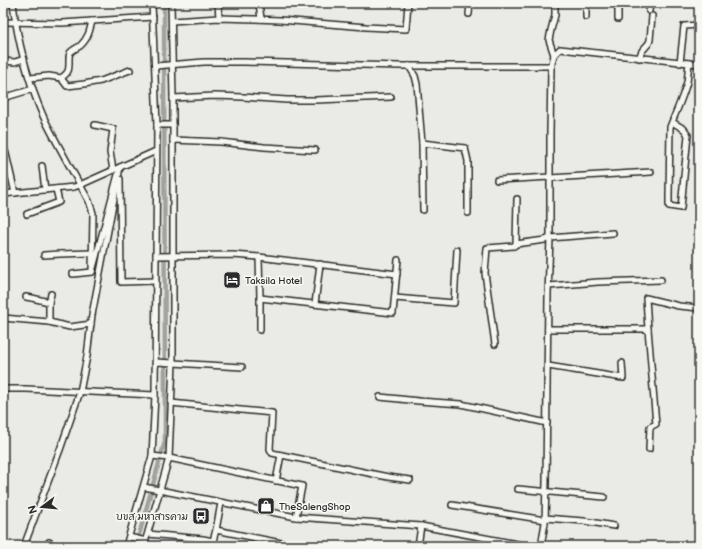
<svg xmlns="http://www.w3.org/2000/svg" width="702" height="549" viewBox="0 0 702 549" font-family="'Balsamiq Sans','Playpen Sans Thai',sans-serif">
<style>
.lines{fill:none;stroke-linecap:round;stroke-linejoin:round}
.canal{stroke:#a1a19e;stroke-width:4.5}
.minor-casing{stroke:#2b2b2b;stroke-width:8}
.minor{stroke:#f6f6f2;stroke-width:5}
.labels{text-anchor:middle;stroke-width:3.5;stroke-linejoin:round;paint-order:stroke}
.poi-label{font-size:10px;fill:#2b2b2b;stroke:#f6f6f2;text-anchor:start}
</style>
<rect width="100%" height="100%" fill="#eaeae6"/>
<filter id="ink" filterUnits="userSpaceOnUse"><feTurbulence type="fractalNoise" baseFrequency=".025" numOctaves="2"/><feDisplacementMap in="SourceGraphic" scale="8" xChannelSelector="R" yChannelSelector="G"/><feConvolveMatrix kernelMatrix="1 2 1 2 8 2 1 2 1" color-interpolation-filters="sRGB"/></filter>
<g filter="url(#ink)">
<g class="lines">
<!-- canal -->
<path class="canal" d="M 136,546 L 165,441 L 164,3"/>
<defs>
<g id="minor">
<path d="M 13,3 C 17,39 29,85 44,118 C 58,146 74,174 89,201 L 93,213 L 92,272 L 120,167 L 92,315 L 87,356 L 80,392 L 61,447 L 24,546"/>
<path d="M 218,3 L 219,18"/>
<path d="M 259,3 L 261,19"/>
<path d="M 649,11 L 650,3"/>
<path d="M 469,14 L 470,3"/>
<path d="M 586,17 L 586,3"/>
<path d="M 618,19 L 618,3"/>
<path d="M 172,21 L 219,18 L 254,19 L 280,20 L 366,27 L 406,29 L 408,3"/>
<path d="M 3,22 L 62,23 L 153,17"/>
<path d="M 554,55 L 549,40 L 551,30 L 555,15 L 555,3"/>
<path d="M 639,58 L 642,51 L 649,43 L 650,40 L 652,16"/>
<path d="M 3,61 L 15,62 L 24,59"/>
<path d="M 680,63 L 684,26 L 699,25"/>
<path d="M 155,66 L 204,62 L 245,62 L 399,66 L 552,66"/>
<path d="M 409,66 L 415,76 L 417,84 L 422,143 L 423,210"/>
<path d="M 30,78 L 49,76 L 61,78 L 67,86 L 84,84 L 101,81 L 130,70"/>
<path d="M 61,78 C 70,72 69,69 69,59 C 69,57 69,55 70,53 C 72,50 77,48 80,46 C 88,39 90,30 92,21"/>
<path d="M 3,98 L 33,89"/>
<path d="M 173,98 L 215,96 L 243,97 L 287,100 L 316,100 L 391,97"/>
<path d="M 672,122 L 684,129 L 688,135 L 681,208 L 669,206 L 669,196 L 670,127 C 676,112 683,97 687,82 C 688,76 688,69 689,63"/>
<path d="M 95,125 L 113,129 L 110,152 L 113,170"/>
<path d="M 157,125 L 173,125"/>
<path d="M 173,140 L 221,142 L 264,147 L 315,150"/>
<path d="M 422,143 L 465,148 L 468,161 L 468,213"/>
<path d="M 3,145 L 6,154 L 15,193"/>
<path d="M 42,166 L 45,190"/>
<path d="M 550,178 L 651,172"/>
<path d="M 120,179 L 121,282 L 156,281"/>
<path d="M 497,180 L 550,177"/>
<path d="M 3,194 L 74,187 L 80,185 L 156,151"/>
<path d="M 27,214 L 59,202 L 56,189"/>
<path d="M 516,244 L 517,199"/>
<path d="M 44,255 L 60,254 L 92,253"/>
<path d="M 156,256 L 233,255 L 259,257 L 397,274"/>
<path d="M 259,257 L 260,298 L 260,330"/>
<path d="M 73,274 L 92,272"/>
<path d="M 549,286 L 598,282 L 661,280"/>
<path d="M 26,297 L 32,298 L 49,302"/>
<path d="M 260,298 L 393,313 L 398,260"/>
<path d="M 395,298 L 454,303 L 457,250"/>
<path d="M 315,304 L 320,264"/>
<path d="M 3,318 L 49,322 L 70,327 L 91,324"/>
<path d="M 49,322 L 49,302 L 51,294"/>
<path d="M 548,329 L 648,329 L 646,298 L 679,306 L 699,308"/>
<path d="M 648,329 L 656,424 L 650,427 L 649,449"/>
<path d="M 495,344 L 485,273 L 487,248 L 514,246 L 516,244 L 545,240 L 550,238 L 613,233"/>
<path d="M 156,362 L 242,367"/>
<path d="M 548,366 L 623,378 L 622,363"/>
<path d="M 3,389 L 26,389 L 155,395"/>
<path d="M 380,397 L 419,401 L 461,404 L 547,423"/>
<path d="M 171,403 L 272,413 L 270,449 L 272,453 L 388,477 L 410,480"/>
<path d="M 152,456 L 169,458 L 302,486 L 296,517"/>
<path d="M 276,481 L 281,455"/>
<path d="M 144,487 L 296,517 L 421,526 L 528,546"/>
<path d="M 518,489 L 604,497"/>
<path d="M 452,505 L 545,520"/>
<path d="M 545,518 L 584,521 L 614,526"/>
<path d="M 216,530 L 281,543 L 280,546"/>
<path d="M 148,534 L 203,539 L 213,541 L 211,546"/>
<path d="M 129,537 L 146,541"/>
<path d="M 213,541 L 216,530 L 221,503"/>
<path d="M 48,546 L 49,542"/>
<path d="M 126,546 L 152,456 L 155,395 L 157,125 L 152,3"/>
<path d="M 144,546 L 169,458 L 173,363 L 173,98 L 171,3"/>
<path d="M 418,546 L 421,526"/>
<path d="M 541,546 L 545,523 L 546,482 L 548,295 L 550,238 L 550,133 L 551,68 L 554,55 L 560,49 L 699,64"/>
</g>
</defs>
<!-- minor casing -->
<use href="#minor" class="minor-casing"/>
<!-- minor -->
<use href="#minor" class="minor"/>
</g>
</g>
<!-- icons -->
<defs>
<symbol id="hotel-square" viewBox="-11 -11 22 22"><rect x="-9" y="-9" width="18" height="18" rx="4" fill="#2b2b2b" stroke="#f6f6f2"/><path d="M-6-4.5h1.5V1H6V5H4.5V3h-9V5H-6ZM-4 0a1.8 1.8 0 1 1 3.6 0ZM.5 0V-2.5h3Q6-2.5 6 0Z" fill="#fff"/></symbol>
<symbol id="shop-square" viewBox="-11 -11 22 22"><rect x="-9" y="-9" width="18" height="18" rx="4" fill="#2b2b2b" stroke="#f6f6f2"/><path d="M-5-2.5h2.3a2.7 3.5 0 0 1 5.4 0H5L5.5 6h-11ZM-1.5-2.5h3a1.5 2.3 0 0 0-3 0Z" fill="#fff"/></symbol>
<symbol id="bus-square" viewBox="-11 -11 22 22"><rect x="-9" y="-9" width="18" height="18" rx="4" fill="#2b2b2b" stroke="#f6f6f2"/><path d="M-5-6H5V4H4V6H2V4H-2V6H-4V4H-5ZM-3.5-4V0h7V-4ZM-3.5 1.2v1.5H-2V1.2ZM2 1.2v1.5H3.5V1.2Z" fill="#fff"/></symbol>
</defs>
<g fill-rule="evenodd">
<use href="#hotel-square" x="222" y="270" width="20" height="20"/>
<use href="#shop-square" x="256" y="496" width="20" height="20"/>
<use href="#bus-square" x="191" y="506" width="20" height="20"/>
</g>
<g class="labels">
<!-- poi labels -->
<g class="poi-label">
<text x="245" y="284">Taksila Hotel</text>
<text x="279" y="510">TheSalengShop</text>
<text x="188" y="520" text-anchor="end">บขส มหาสารคาม</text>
</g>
</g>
<!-- margin -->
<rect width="702" height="549" fill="none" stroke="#f6f6f2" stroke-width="16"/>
<rect x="8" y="8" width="686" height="533" fill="none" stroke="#2b2b2b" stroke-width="1.5" filter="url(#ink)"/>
<!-- north arrow -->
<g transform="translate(42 507) rotate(254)" stroke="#f6f6f2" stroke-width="3" paint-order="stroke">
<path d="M0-3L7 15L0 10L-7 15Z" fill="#2b2b2b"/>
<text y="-6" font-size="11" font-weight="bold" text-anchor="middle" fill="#2b2b2b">N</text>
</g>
</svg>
